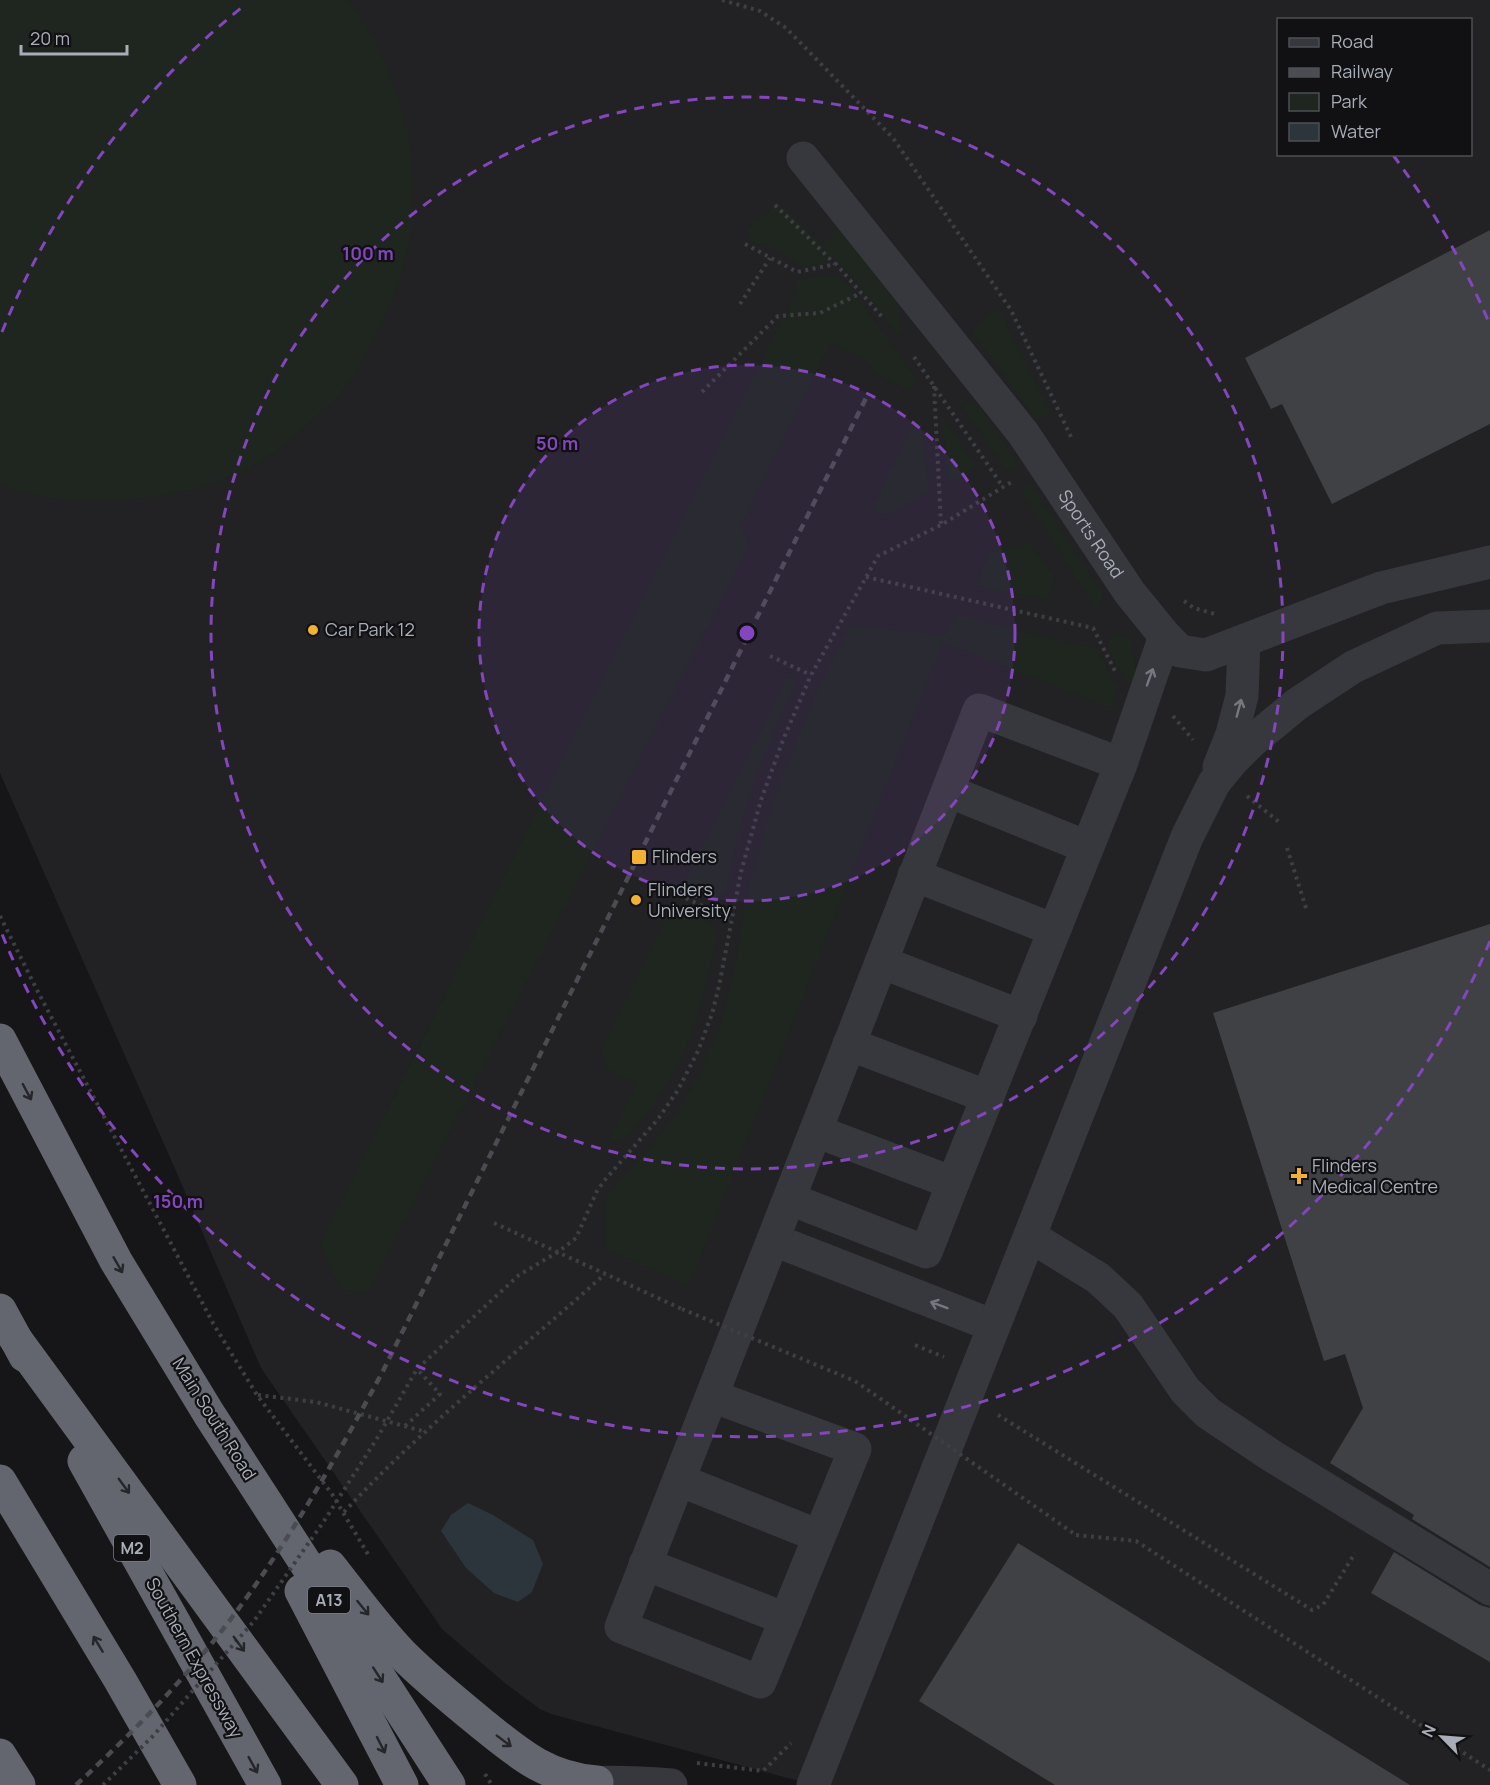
<svg xmlns="http://www.w3.org/2000/svg" width="1490" height="1785" viewBox="0 0 1490 1785" font-family="Manrope,sans-serif">
<style>
.built{fill:#222225;fill-rule:evenodd}
.green{fill:#1e261f}
.water{fill:#2c353c}
.building{fill:#404145}
.lines{fill:none;stroke-linecap:round;stroke-linejoin:round}
.path{stroke:#3d3f44;stroke-width:4;stroke-dasharray:3 4.5;stroke-linecap:butt}
.minor{stroke:#37383d;stroke-width:33}
.highway{stroke:#63666e;stroke-width:33}
.rail{stroke:#4a4c52;stroke-width:4.5;stroke-dasharray:8 6;stroke-linecap:butt}
.path-bridge{stroke:#3d3f44;stroke-width:4;stroke-dasharray:3 4.5;stroke-linecap:butt}
.oneway{stroke:#757881}
.oneway2{stroke:#26262a}
.ring{fill:none;stroke:#8446be;stroke-width:3;stroke-dasharray:10 8}
.poi-dot{fill:#f2b134;stroke:#111113;stroke-width:2}
.labels{text-anchor:middle;stroke-width:4.5;stroke-linejoin:round;paint-order:stroke}
.shield{fill:#111113;stroke:#7b7e86;stroke-width:1.5}
.shield-label{font-size:16px;font-weight:bold;fill:#a8adb8}
.street-label{font-size:18px;fill:#a8adb8;stroke:#111113}
.poi-label{font-size:18px;fill:#a8adb8;stroke:#111113;text-anchor:start}
.centre{fill:#8446be;stroke:#111113;stroke-width:3}
.ring-label{font-size:18px;text-anchor:middle;font-weight:bold;fill:#8446be;stroke:#111113;stroke-width:4.5;stroke-linejoin:round;paint-order:stroke}
</style>
<rect width="100%" height="100%" fill="#161618"/>
<!-- built -->
<path class="built" d="M 0,0 L 1490,0 L 1490,1785 L 814,1785 L 551,1714 L 540,1709 L 506,1684 L 442,1629 L 261,1368 L 172,1162 L 0,773 ZM 1278,20 L 1470,20 L 1470,154 L 1278,154 Z"/>
<!-- green -->
<g class="green">
<path d="M 0,0 L 348,0 C 356,12 366,25 373,38 C 394,78 411,126 413,172 C 417,228 403,284 377,333 C 366,354 354,377 339,395 C 332,403 323,410 316,417 C 301,431 285,445 267,457 C 206,498 96,512 26,493 C 17,491 9,487 0,484 Z"/>
<path d="M 780,204 L 822,245 L 841,226 L 898,294 L 902,331 L 898,335 L 833,255 L 820,265 L 804,268 C 783,253 775,246 749,243 L 746,230 L 754,221 Z"/>
<path d="M 833,274 L 848,284 L 916,378 L 916,383 L 909,391 L 879,375 L 866,360 L 830,343 L 741,527 L 749,545 L 366,1296 L 340,1288 L 320,1245 L 783,318 L 786,319 L 798,280 Z"/>
<path d="M 998,308 L 1051,413 L 1036,420 L 971,330 Z"/>
<path d="M 957,399 L 981,407 L 1019,466 L 1008,472 Z"/>
<path d="M 920,413 L 929,492 L 884,516 L 873,509 L 917,415 Z"/>
<path d="M 944,418 L 977,468 L 949,483 L 942,419 Z"/>
<path d="M 1030,483 L 1104,596 L 1098,613 L 1020,489 Z"/>
<path d="M 1030,543 L 1056,579 L 1048,600 L 976,586 L 989,552 Z"/>
<path d="M 956,615 L 1097,649 L 1118,688 L 1111,708 L 943,642 L 689,1286 L 606,1249 L 605,1199 L 622,1178 L 646,1152 L 677,1113 L 699,1075 L 714,1040 L 724,1011 L 734,972 L 746,898 L 768,817 L 781,779 L 818,689 L 851,625 L 945,635 Z"/>
<path d="M 1111,635 L 1128,637 L 1131,642 L 1137,678 L 1136,684 L 1125,680 L 1114,661 L 1107,644 Z"/>
<path d="M 788,676 L 797,680 C 775,730 752,782 738,835 C 733,852 733,890 716,899 L 684,883 Z"/>
<path d="M 673,905 C 685,911 705,916 712,928 C 719,938 713,953 711,964 C 701,1015 683,1064 652,1106 C 641,1120 632,1133 619,1144 L 609,1140 L 637,1084 L 607,1069 L 601,1051 Z"/>
</g>
<!-- water -->
<path class="water" d="M 468,1503 L 493,1515 L 533,1540 L 543,1564 L 532,1592 L 518,1602 L 494,1593 L 466,1568 L 441,1531 L 451,1515 Z"/>
<!-- building -->
<g class="building">
<path d="M 1490,230 L 1490,424 L 1332,504 L 1282,404 L 1271,409 L 1245,358 Z"/>
<path d="M 1490,924 L 1490,1567 L 1412,1519 L 1414,1515 L 1330,1463 L 1363,1408 L 1345,1354 L 1324,1361 L 1213,1013 Z"/>
<path d="M 1018,1543 L 1410,1785 L 1055,1785 L 919,1701 Z"/>
<path d="M 1394,1552 L 1480,1605 L 1490,1608 L 1490,1662 L 1371,1593 Z"/>
</g>
<g class="lines">
<!-- path -->
<g class="path">
<path d="M 722,0 L 760,11 L 786,28 L 893,138 L 1011,310 L 1072,439"/>
<path d="M 775,205 L 835,264"/>
<path d="M 745,244 L 797,272 L 836,264 L 883,318"/>
<path d="M 740,304 L 770,258"/>
<path d="M 914,357 L 1003,487"/>
<path d="M 934,386 L 941,525"/>
<path d="M 702,392 L 778,316 L 820,313 L 861,293"/>
<path d="M 866,577 L 1093,628 L 1115,671"/>
<path d="M 1184,601 L 1194,608 L 1215,614"/>
<path d="M 770,656 L 811,675"/>
<path d="M 1173,716 L 1193,740"/>
<path d="M 1247,796 L 1279,822"/>
<path d="M 1287,848 L 1307,911"/>
<path d="M 659,885 L 731,920"/>
<path d="M 0,916 L 37,990 L 214,1325 L 257,1395 L 332,1494 L 369,1556"/>
<path d="M 494,1223 L 682,1309"/>
<path d="M 915,1345 L 944,1357"/>
<path d="M 258,1395 L 316,1402 L 426,1432"/>
<path d="M 998,1415 L 1312,1610 L 1323,1605 L 1355,1553"/>
<path d="M 405,1426 L 440,1394 L 417,1369 L 519,1275 L 558,1252 L 576,1238 L 597,1191 L 604,1181 L 658,1119 L 678,1090 L 698,1051 L 712,1014 L 719,986 L 741,872 L 761,800 L 783,740 L 811,675 L 878,556 L 941,525 L 1013,481"/>
<path d="M 344,1512 C 424,1426 517,1353 605,1274"/>
<path d="M 1076,1535 L 1136,1541 L 1490,1770"/>
<path d="M 697,1763 L 763,1771 L 791,1743"/>
<path d="M 485,1774 L 492,1785"/>
</g>
<!-- minor -->
<g class="minor">
<path id="s1" d="M 803,158 L 1023,433 L 1130,593 L 1165,636 L 1180,651 L 1206,655 L 1381,588 L 1490,562"/>
<path d="M 1121,764 L 1165,636"/>
<path d="M 1219,767 L 1232,734 L 1242,696 L 1244,641"/>
<path d="M 948,791 L 1087,847"/>
<path d="M 914,875 L 1054,930"/>
<path d="M 881,962 L 1021,1016"/>
<path d="M 849,1044 L 988,1097"/>
<path d="M 790,1199 L 926,1252 L 953,1183"/>
<path d="M 1030,1236 L 1098,1278 L 1128,1306 L 1185,1390 L 1208,1413 L 1272,1456 L 1490,1589"/>
<path d="M 774,1240 L 994,1326"/>
<path d="M 712,1396 L 855,1449 L 760,1682 L 621,1627 C 741,1322 861,1016 979,710 L 1121,764 L 953,1183 L 816,1131"/>
<path d="M 679,1480 L 819,1536"/>
<path d="M 645,1564 L 786,1619"/>
<path d="M 568,1784 C 602,1781 637,1782 671,1785"/>
<path d="M 813,1785 L 1187,837 L 1214,783 L 1232,761 L 1251,742 L 1297,704 L 1353,667 L 1437,628 L 1490,626"/>
</g>
<!-- highway -->
<g class="highway">
<path d="M 0,1040 L 116,1261 L 209,1414 L 449,1785"/>
<path d="M 0,1310 L 25,1356"/>
<path d="M 15,1338 L 342,1785"/>
<path d="M 84,1461 L 265,1785"/>
<path d="M 0,1481 L 120,1680 L 180,1785"/>
<path d="M 330,1566 C 353,1595 376,1627 402,1654 C 427,1679 454,1701 481,1723 C 519,1754 547,1778 597,1782"/>
<path d="M 301,1591 L 402,1785"/>
<path d="M 0,1755 L 19,1785"/>
</g>
<!-- rail -->
<path class="rail" d="M 76,1785 C 138,1728 198,1666 247,1597 C 299,1524 341,1449 383,1371 L 868,394"/>
<!-- path-bridge -->
<g class="path-bridge">
<path d="M 682,1309 L 855,1381 L 1076,1535"/>
<path d="M 103,1785 L 153,1736 L 254,1621 L 324,1521 L 376,1440 L 417,1369"/>
</g>
</g>
<!-- one-way arrows -->
<defs><path id="oneway-shaft" d="M-6 0H5M1.5-3L5.5 0L1.5 3" fill="none" stroke-width="1.6" stroke-linecap="round" stroke-linejoin="round" transform="scale(1.5)"/></defs>
<g class="oneway">
<use href="#oneway-shaft" transform="translate(1150 677) rotate(-70)"/>
<use href="#oneway-shaft" transform="translate(1239 708) rotate(-75)"/>
<use href="#oneway-shaft" transform="translate(939 1305) rotate(-159)"/>
</g>
<g class="oneway2">
<use href="#oneway-shaft" transform="translate(27 1092) rotate(62)"/>
<use href="#oneway-shaft" transform="translate(118 1265) rotate(60)"/>
<use href="#oneway-shaft" transform="translate(124 1486) rotate(54)"/>
<use href="#oneway-shaft" transform="translate(363 1608) rotate(51)"/>
<use href="#oneway-shaft" transform="translate(98 1644) rotate(-121)"/>
<use href="#oneway-shaft" transform="translate(239 1644) rotate(54)"/>
<use href="#oneway-shaft" transform="translate(378 1675) rotate(57)"/>
<use href="#oneway-shaft" transform="translate(504 1741) rotate(37)"/>
<use href="#oneway-shaft" transform="translate(381 1745) rotate(63)"/>
<use href="#oneway-shaft" transform="translate(253 1765) rotate(61)"/>
</g>
<!-- distance rings -->
<circle cx="747" cy="633" r="268" fill="#8446be" fill-opacity=".12"/>
<g class="ring">
<circle cx="747" cy="633" r="268"/>
<circle cx="747" cy="633" r="536"/>
<path d="M1490 941A804 804 0 0 1 2 934M2 332A804 804 0 0 1 246 4M1393 155A804 804 0 0 1 1490 325"/>
</g>
<!-- markers -->
<g class="poi-dot">
<circle cx="313" cy="630" r="6"/>
<rect x="631" y="849" width="16" height="16" rx="3"/>
<circle cx="636" cy="900" r="6"/>
<path d="M1296 1167h6v6h6v6h-6v6h-6v-6h-6v-6h6z"/>
</g>
<g class="labels">
<!-- shield labels -->
<g class="shield">
<rect x="114" y="1535" width="36" height="26" rx="4.5"/>
<rect x="308" y="1587" width="42" height="26" rx="4.5"/>
</g>
<g class="shield-label">
<text x="132" y="1554">M2</text>
<text x="329" y="1606">A13</text>
</g>
<!-- street labels -->
<g class="street-label">
<text dy="6" stroke="none"><textPath href="#s1" startOffset="474">Sports Road</textPath></text>
<text transform="translate(214 1419) rotate(58)" y="6">Main South Road</text>
<text transform="translate(194 1658) rotate(61)" y="6">Southern Expressway</text>
</g>
<!-- poi labels -->
<g class="poi-label">
<text x="325" y="636">Car Park 12</text>
<text x="652" y="863">Flinders</text>
<text x="648" y="896">Flinders<tspan x="648" dy="21">University</tspan></text>
<text x="1312" y="1172">Flinders<tspan x="1312" dy="21">Medical Centre</tspan></text>
</g>
</g>
<circle cx="747" cy="633" r="9" class="centre"/>
<g class="ring-label">
<text x="368" y="260">100 m</text>
<text x="557" y="450">50 m</text>
<text x="178" y="1208">150 m</text>
</g>
<!-- legend -->
<rect x="1277" y="18" width="195" height="138" fill="#111113" stroke="#4d4f55" stroke-width="1.5"/>
<rect x="1289" y="38" width="30" height="9" fill="#37383d" stroke="#4d4f55" stroke-width="1.5"/>
<text x="1331" y="48" font-size="18" fill="#a8adb8">Road</text>
<rect x="1289" y="68" width="30" height="9" fill="#4a4c52" stroke="#4d4f55" stroke-width="1.5"/>
<text x="1331" y="78" font-size="18" fill="#a8adb8">Railway</text>
<rect x="1289" y="93" width="30" height="18" fill="#1e261f" stroke="#4d4f55" stroke-width="1.5"/>
<text x="1331" y="108" font-size="18" fill="#a8adb8">Park</text>
<rect x="1289" y="123" width="30" height="18" fill="#2c353c" stroke="#4d4f55" stroke-width="1.5"/>
<text x="1331" y="138" font-size="18" fill="#a8adb8">Water</text>
<!-- north arrow -->
<g transform="translate(1442 1737) rotate(295)" stroke="#111113" stroke-width="4.5" paint-order="stroke">
<path d="M0-4.5L10 22L0 15L-10 22Z" fill="#a8adb8"/>
<text y="-9" font-size="16" font-weight="bold" text-anchor="middle" fill="#a8adb8">N</text>
</g>
<!-- scale -->
<path d="M21 45v9h106v-9" fill="none" stroke="#a8adb8" stroke-width="3"/>
<text x="30" y="45" font-size="18" fill="#a8adb8" stroke="#111113" stroke-width="4.5" paint-order="stroke">20 m</text>
</svg>
